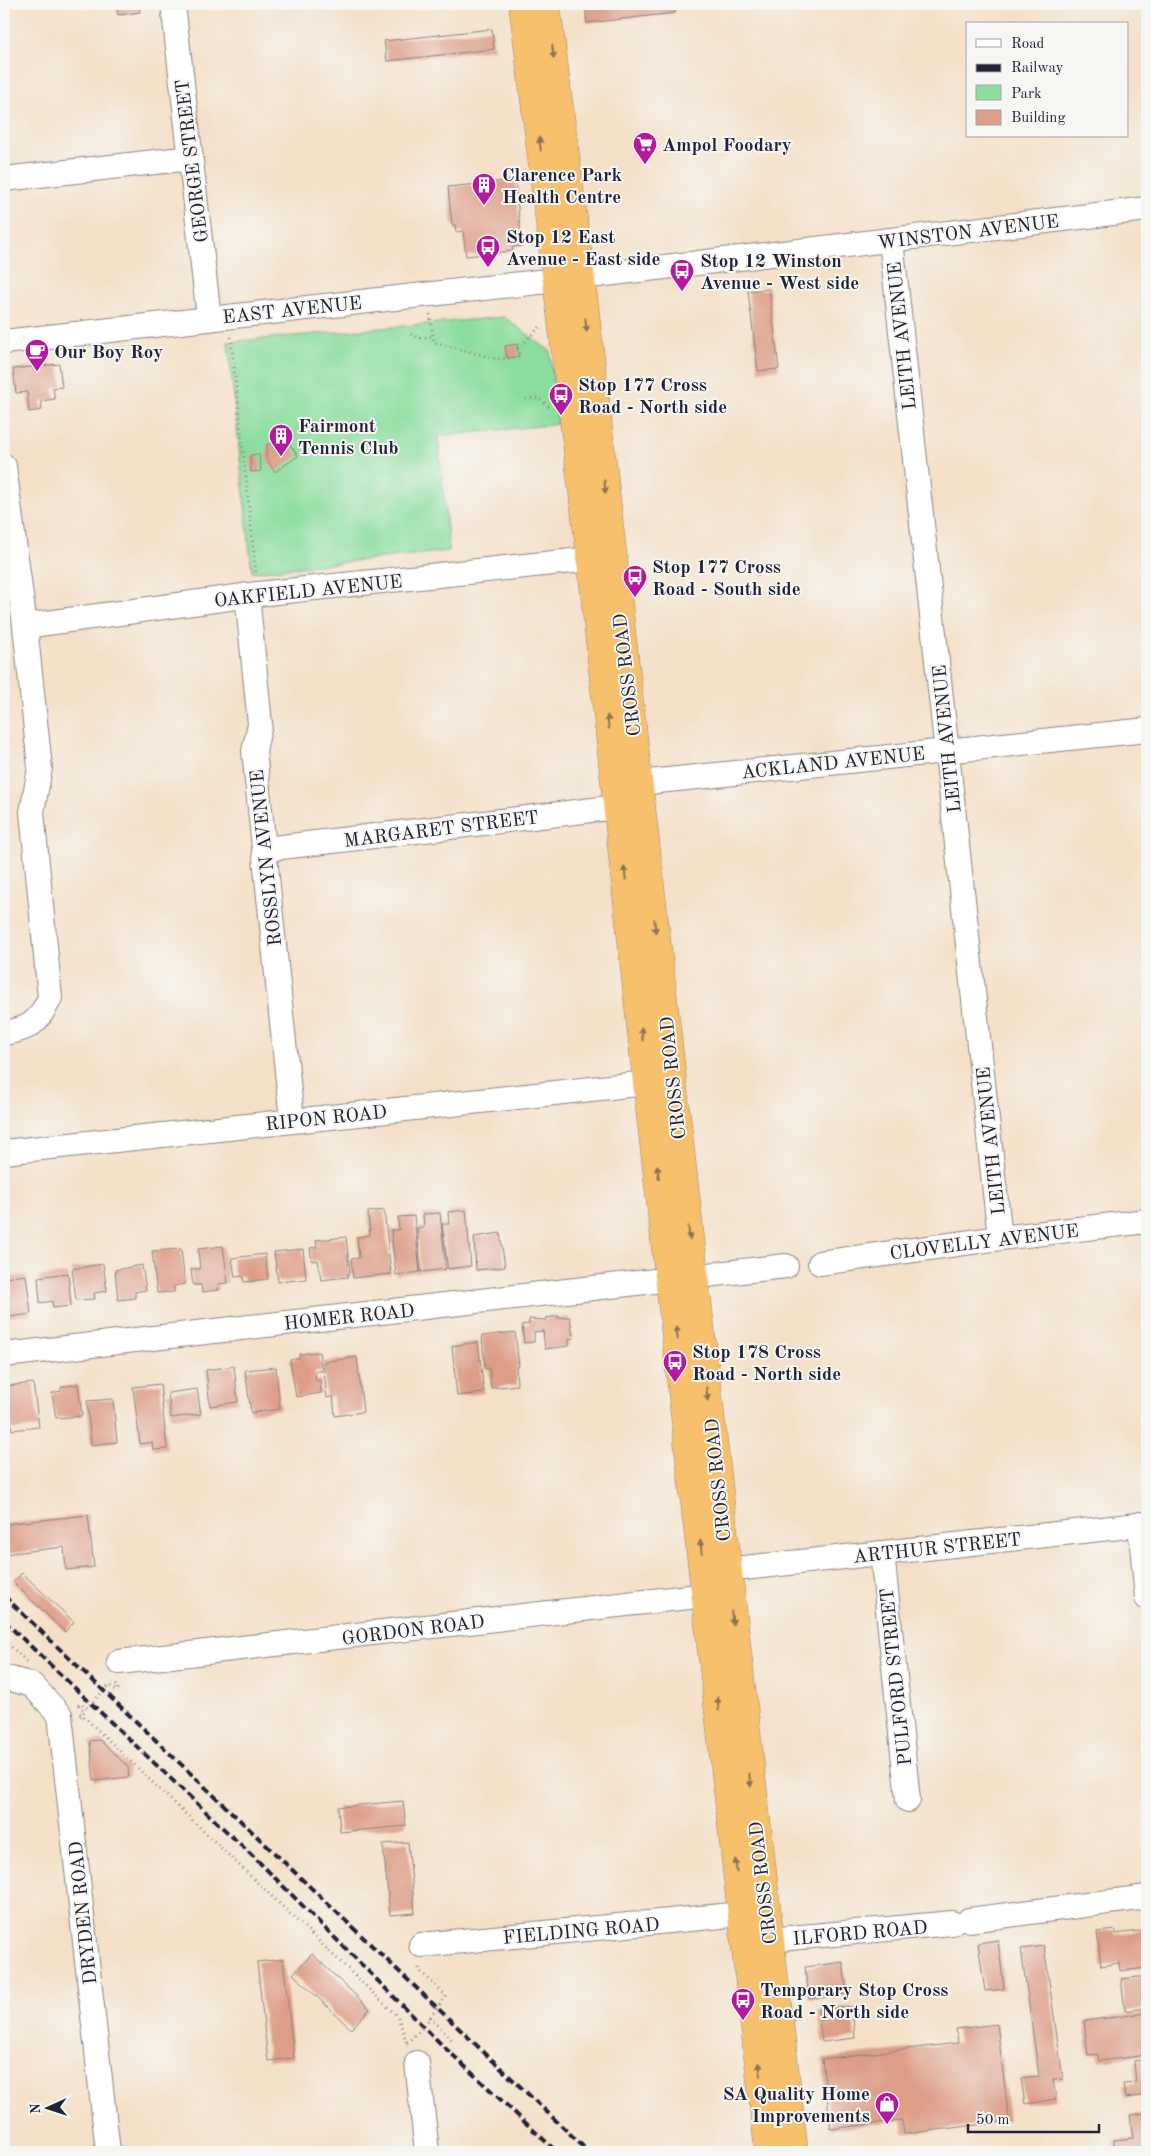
<svg xmlns="http://www.w3.org/2000/svg" width="1151" height="2156" viewBox="0 0 1151 2156" font-family="'Old Standard TT',serif">
<style>
.green{fill:#8bdd9e;stroke:#56806c}
.building{fill:#dd9e87}
.lines{fill:none;stroke-linecap:round;stroke-linejoin:round}
.minor-casing{stroke:#8b8182;stroke-width:26}
.highway-casing{stroke:#8b8182;stroke-width:29}
.path{stroke:#8b8182;stroke-width:3;stroke-dasharray:1 4;stroke-linecap:butt}
.minor{stroke:#fff;stroke-width:24}
.highway{stroke:#f7c06c;stroke-width:28}
.rail{stroke:#22223b;stroke-width:4;stroke-dasharray:8 4;stroke-linecap:butt}
.oneway{fill:#8c7154}
.labels{text-anchor:middle;stroke-width:4;stroke-linejoin:round;paint-order:stroke}
.poi-label{font-size:19px;font-weight:bold;fill:#22223b;stroke:#f6f6f2;text-anchor:start}
.street-label{font-size:19px;fill:#22223b;stroke:#f6f6f2}
</style>
<rect width="100%" height="100%" fill="#f6f6f2"/>
<filter id="ink" filterUnits="userSpaceOnUse"><feTurbulence type="fractalNoise" baseFrequency=".02" numOctaves="2"/><feDisplacementMap in="SourceGraphic" scale="10" xChannelSelector="R" yChannelSelector="G"/><feConvolveMatrix kernelMatrix="1 2 1 2 8 2 1 2 1" color-interpolation-filters="sRGB"/></filter>
<filter id="wash" filterUnits="userSpaceOnUse"><feTurbulence type="fractalNoise" baseFrequency=".0096" numOctaves="4" result="noise"/><feDisplacementMap in="SourceGraphic" scale="20" xChannelSelector="R" yChannelSelector="G"/><feGaussianBlur stdDeviation="1.12" result="paint"/><feColorMatrix in="noise" values="0 0 0 0 0 0 0 0 0 0 0 0 0 0 0 0 0 1.4 0 .05"/><feComposite in="paint" operator="in"/></filter>
<g filter="url(#wash)">
<rect width="100%" height="100%" fill="#f4e0c8"/>
<!-- green -->
<path class="green" d="M 504,317 L 550,351 L 558,424 L 438,436 L 449,551 L 252,572 L 228,342 Z"/>
<g id="blocks">
<!-- building -->
<g class="building">
<path d="M 116,4 L 139,4 L 140,12 L 118,15 Z"/>
<path d="M 585,4 L 674,4 L 675,13 L 587,23 Z"/>
<path d="M 492,29 L 494,49 L 387,61 L 384,41 Z"/>
<path d="M 515,180 L 522,246 L 512,247 L 513,251 L 466,256 L 463,231 L 456,232 L 455,225 L 452,225 L 448,187 Z"/>
<path d="M 769,289 L 779,369 L 758,371 L 748,291 Z"/>
<path d="M 517,344 L 518,357 L 507,358 L 505,346 Z"/>
<path d="M 59,364 L 62,387 L 53,388 L 55,399 L 41,401 L 42,410 L 29,412 L 27,392 L 16,393 L 13,369 Z"/>
<path d="M 289,443 L 298,456 L 275,472 L 266,458 L 267,444 Z"/>
<path d="M 259,454 L 261,471 L 251,472 L 250,455 Z"/>
<path d="M 384,1210 L 391,1274 L 353,1278 L 351,1259 L 359,1258 L 357,1237 L 370,1235 L 368,1212 Z"/>
<path d="M 466,1210 L 471,1266 L 448,1269 L 442,1224 L 449,1224 L 448,1212 Z"/>
<path d="M 440,1213 L 446,1269 L 421,1272 L 417,1228 L 424,1227 L 423,1214 Z"/>
<path d="M 414,1216 L 420,1272 L 396,1275 L 391,1230 L 399,1230 L 398,1217 Z"/>
<path d="M 500,1233 L 505,1267 L 476,1270 L 474,1237 Z"/>
<path d="M 346,1237 L 350,1273 L 348,1273 L 348,1277 L 321,1280 L 318,1260 L 312,1261 L 310,1248 L 317,1247 L 316,1240 Z"/>
<path d="M 223,1246 L 228,1283 L 218,1284 L 219,1290 L 202,1292 L 201,1285 L 193,1285 L 191,1269 L 200,1269 L 198,1249 Z"/>
<path d="M 181,1249 L 185,1284 L 174,1286 L 174,1292 L 157,1293 L 152,1251 Z"/>
<path d="M 303,1249 L 306,1279 L 278,1282 L 274,1252 Z"/>
<path d="M 265,1254 L 268,1279 L 244,1282 L 243,1276 L 235,1277 L 232,1258 Z"/>
<path d="M 103,1264 L 107,1291 L 94,1293 L 95,1299 L 76,1300 L 72,1269 Z"/>
<path d="M 142,1265 L 146,1290 L 135,1292 L 135,1298 L 118,1300 L 115,1270 Z"/>
<path d="M 68,1273 L 71,1306 L 53,1308 L 52,1301 L 40,1303 L 38,1277 Z"/>
<path d="M 26,1275 L 31,1314 L 4,1318 L 4,1278 Z"/>
<path d="M 558,1316 L 558,1318 L 570,1317 L 573,1338 L 569,1339 L 569,1346 L 545,1349 L 543,1331 L 534,1332 L 534,1342 L 524,1343 L 522,1325 L 529,1324 L 529,1319 L 547,1320 L 546,1318 Z"/>
<path d="M 515,1332 L 519,1366 L 516,1366 L 517,1385 L 491,1388 L 489,1368 L 485,1369 L 482,1336 Z"/>
<path d="M 478,1342 L 484,1393 L 457,1396 L 452,1346 Z"/>
<path d="M 319,1352 L 322,1371 L 315,1371 L 316,1381 L 320,1380 L 321,1393 L 296,1397 L 290,1360 L 299,1358 L 299,1354 Z"/>
<path d="M 357,1357 L 363,1412 L 335,1416 L 333,1396 L 327,1398 L 323,1362 Z"/>
<path d="M 234,1366 L 238,1402 L 210,1406 L 206,1370 Z"/>
<path d="M 276,1367 L 280,1409 L 251,1413 L 245,1370 Z"/>
<path d="M 33,1383 L 39,1427 L 12,1430 L 7,1386 Z"/>
<path d="M 78,1384 L 82,1416 L 56,1418 L 52,1393 L 61,1391 L 61,1387 Z"/>
<path d="M 160,1384 L 167,1449 L 153,1450 L 152,1442 L 140,1444 L 133,1387 Z"/>
<path d="M 197,1389 L 201,1414 L 171,1418 L 168,1393 Z"/>
<path d="M 113,1399 L 117,1442 L 91,1445 L 87,1401 Z"/>
<path d="M 88,1515 L 94,1567 L 66,1570 L 64,1547 L 4,1554 L 4,1524 Z"/>
<path d="M 22,1573 L 74,1622 L 65,1632 L 13,1582 Z"/>
<path d="M 100,1740 L 128,1767 L 129,1777 L 94,1781 L 90,1741 Z"/>
<path d="M 403,1801 L 406,1826 L 340,1832 L 338,1807 Z"/>
<path d="M 408,1842 L 415,1913 L 390,1915 L 383,1844 Z"/>
<path d="M 1115,1930 L 1115,1934 L 1147,1930 L 1147,1968 L 1120,1971 L 1119,1963 L 1101,1966 L 1097,1932 Z"/>
<path d="M 998,1940 L 1004,1989 L 985,1991 L 978,1943 Z"/>
<path d="M 1044,1946 L 1063,2079 L 1053,2080 L 1056,2099 L 1025,2104 L 1021,2078 L 1039,2076 L 1021,1949 Z"/>
<path d="M 312,1954 L 370,2009 L 351,2029 L 293,1974 Z"/>
<path d="M 283,1959 L 294,2058 L 268,2061 L 257,1962 Z"/>
<path d="M 843,1962 L 847,1994 L 809,1999 L 805,1967 Z"/>
<path d="M 1147,1976 L 1147,2008 L 1125,2011 L 1121,1979 Z"/>
<path d="M 852,2007 L 855,2038 L 822,2042 L 818,2010 Z"/>
<path d="M 1147,2013 L 1147,2055 L 1099,2061 L 1098,2054 L 1088,2055 L 1084,2021 Z"/>
<path d="M 997,2024 L 1009,2121 L 904,2134 L 902,2120 L 831,2129 L 822,2059 L 958,2043 L 956,2029 Z"/>
<path d="M 1147,2060 L 1147,2095 L 1125,2098 L 1123,2084 L 1136,2083 L 1134,2061 Z"/>
<path d="M 1147,2113 L 1147,2152 L 1115,2152 L 1114,2140 L 1133,2138 L 1130,2115 Z"/>
</g>
</g>
</g>
<g filter="url(#ink)">
<use href="#blocks" fill-opacity="0" stroke="#8b8182" stroke-width="1"/>
<g class="lines">
<defs>
<g id="minor">
<path d="M 173,4 L 209,318"/>
<path d="M 4,179 L 191,158"/>
<path d="M 891,240 L 1000,1238"/>
<path d="M 4,342 L 556,280 L 1147,209"/>
<path d="M 4,466 L 25,626 L 40,768 L 32,812 L 50,998 C 38,1022 31,1029 4,1033"/>
<path d="M 247,595 L 260,724 L 254,751 L 292,1120"/>
<path d="M 25,626 L 258,594 L 591,559"/>
<path d="M 639,783 L 1147,730"/>
<path d="M 265,849 L 617,807"/>
<path d="M 4,1152 L 647,1083"/>
<path d="M 820,1263 L 1000,1238 L 1147,1221"/>
<path d="M 4,1355 L 786,1266"/>
<path d="M 1140,1524 L 1147,1598"/>
<path d="M 882,1553 L 908,1800"/>
<path d="M 726,1570 L 1147,1524"/>
<path d="M 119,1662 L 706,1595"/>
<path d="M 4,1677 L 32,1685 L 60,1715 L 108,2152"/>
<path d="M 969,1920 L 1147,1897"/>
<path d="M 769,1940 L 952,1923"/>
<path d="M 421,1945 L 742,1914"/>
<path d="M 417,2063 L 427,2152"/>
</g>
<g id="highway">
<path d="M 523,4 L 591,559 L 647,1083 L 769,2152"/>
<path d="M 546,4 L 585,312 L 794,2152"/>
</g>
</defs>
<!-- minor casing -->
<use href="#minor" class="minor-casing"/>
<!-- highway casing -->
<use href="#highway" class="highway-casing"/>
<!-- path -->
<g class="path">
<path d="M 430,314 L 434,342 L 497,359 L 520,357 L 518,348 L 540,327"/>
<path d="M 411,334 L 418,338 L 433,336"/>
<path d="M 231,337 L 256,574"/>
<path d="M 526,399 L 539,398 L 548,406 L 551,406"/>
<path d="M 4,1640 L 27,1662"/>
<path d="M 80,1713 L 398,2017 L 408,2046"/>
<path d="M 80,1716 L 85,1711 L 79,1705 L 81,1703 L 87,1708 L 109,1685 L 117,1691 L 119,1688 L 113,1682"/>
<path d="M 430,2017 L 452,2040"/>
<path d="M 407,2043 L 423,2027 L 446,1996 L 419,1970 L 419,1965"/>
</g>
<!-- minor -->
<use href="#minor" class="minor"/>
<!-- highway -->
<use href="#highway" class="highway"/>
<!-- rail -->
<g class="rail">
<path d="M 4,1596 L 589,2152"/>
<path d="M 4,1621 L 261,1864 L 444,2047 L 557,2152"/>
</g>
</g>
<!-- one-way arrows -->
<defs><path id="oneway-solid" d="M-6-.8H1V-3.2L6.5 0L1 3.2V.8H-6Z" transform="scale(1.25)"/></defs>
<g class="oneway">
<use href="#oneway-solid" transform="translate(553 52) rotate(83)"/>
<use href="#oneway-solid" transform="translate(540 144) rotate(-97)"/>
<use href="#oneway-solid" transform="translate(586 325) rotate(84)"/>
<use href="#oneway-solid" transform="translate(605 487) rotate(84)"/>
<use href="#oneway-solid" transform="translate(608 722) rotate(-96)"/>
<use href="#oneway-solid" transform="translate(625 873) rotate(-96)"/>
<use href="#oneway-solid" transform="translate(655 926) rotate(84)"/>
<use href="#oneway-solid" transform="translate(642 1034) rotate(-96)"/>
<use href="#oneway-solid" transform="translate(658 1172) rotate(-97)"/>
<use href="#oneway-solid" transform="translate(689 1233) rotate(84)"/>
<use href="#oneway-solid" transform="translate(677 1333) rotate(-96)"/>
<use href="#oneway-solid" transform="translate(707 1394) rotate(84)"/>
<use href="#oneway-solid" transform="translate(701 1547) rotate(-96)"/>
<use href="#oneway-solid" transform="translate(732 1618) rotate(83)"/>
<use href="#oneway-solid" transform="translate(718 1704) rotate(-96)"/>
<use href="#oneway-solid" transform="translate(750 1780) rotate(83)"/>
<use href="#oneway-solid" transform="translate(736 1866) rotate(-96)"/>
<use href="#oneway-solid" transform="translate(760 2069) rotate(-97)"/>
</g>
</g>
<!-- icons -->
<defs>
<symbol id="supermarket-pin" viewBox="-11 -11 22 30"><path d="M0 17L-7.5 6A9.5 9.5 0 1 1 7.5 6Z" fill="#b5179e" stroke="#f6f6f2"/><path d="M-6-5.5h2.5l.6 2H6L4.5 2H-2.5L-4.4-4H-6ZM-1.5 3.2a1.3 1.3 0 1 0 .1 0ZM3 3.2a1.3 1.3 0 1 0 .1 0Z" fill="#fff"/></symbol>
<symbol id="building-pin" viewBox="-11 -11 22 30"><path d="M0 17L-7.5 6A9.5 9.5 0 1 1 7.5 6Z" fill="#b5179e" stroke="#f6f6f2"/><path d="M-4-6H4V6H1V3H-1V6H-4ZM-2.5-4.3h1.7v1.8h-1.7ZM.8-4.3h1.7v1.8H.8ZM-2.5-1h1.7V.8h-1.7ZM.8-1h1.7V.8H.8Z" fill="#fff"/></symbol>
<symbol id="bus-pin" viewBox="-11 -11 22 30"><path d="M0 17L-7.5 6A9.5 9.5 0 1 1 7.5 6Z" fill="#b5179e" stroke="#f6f6f2"/><path d="M-5-6H5V4H4V6H2V4H-2V6H-4V4H-5ZM-3.5-4V0h7V-4ZM-3.5 1.2v1.5H-2V1.2ZM2 1.2v1.5H3.5V1.2Z" fill="#fff"/></symbol>
<symbol id="cafe-pin" viewBox="-11 -11 22 30"><path d="M0 17L-7.5 6A9.5 9.5 0 1 1 7.5 6Z" fill="#b5179e" stroke="#f6f6f2"/><path d="M-5.5-4.5H6V0H3Q3 3.5 0 3.5H-2.5Q-5.5 3.5-5.5 0ZM3-3.2v2h1.7v-2ZM-6 4.5H4V6H-6Z" fill="#fff"/></symbol>
<symbol id="shop-pin" viewBox="-11 -11 22 30"><path d="M0 17L-7.5 6A9.5 9.5 0 1 1 7.5 6Z" fill="#b5179e" stroke="#f6f6f2"/><path d="M-5-2.5h2.3a2.7 3.5 0 0 1 5.4 0H5L5.5 6h-11ZM-1.5-2.5h3a1.5 2.3 0 0 0-3 0Z" fill="#fff"/></symbol>
</defs>
<g fill-rule="evenodd">
<use href="#supermarket-pin" x="631" y="130" width="28" height="38"/>
<use href="#building-pin" x="470" y="171" width="28" height="38"/>
<use href="#bus-pin" x="474" y="233" width="28" height="38"/>
<use href="#bus-pin" x="668" y="257" width="28" height="38"/>
<use href="#cafe-pin" x="23" y="337" width="28" height="38"/>
<use href="#bus-pin" x="547" y="381" width="28" height="38"/>
<use href="#building-pin" x="267" y="422" width="28" height="38"/>
<use href="#bus-pin" x="621" y="563" width="28" height="38"/>
<use href="#bus-pin" x="661" y="1348" width="28" height="38"/>
<use href="#bus-pin" x="729" y="1986" width="28" height="38"/>
<use href="#shop-pin" x="873" y="2090" width="28" height="38"/>
</g>
<g class="labels">
<!-- poi labels -->
<g class="poi-label">
<text x="662" y="151">Ampol Foodary</text>
<text x="502" y="181">Clarence Park<tspan x="502" dy="22">Health Centre</tspan></text>
<text x="506" y="243">Stop 12 East<tspan x="506" dy="22">Avenue - East side</tspan></text>
<text x="700" y="267">Stop 12 Winston<tspan x="700" dy="22">Avenue - West side</tspan></text>
<text x="54" y="358">Our Boy Roy</text>
<text x="578" y="391">Stop 177 Cross<tspan x="578" dy="22">Road - North side</tspan></text>
<text x="298" y="432">Fairmont<tspan x="298" dy="22">Tennis Club</tspan></text>
<text x="652" y="573">Stop 177 Cross<tspan x="652" dy="22">Road - South side</tspan></text>
<text x="692" y="1358">Stop 178 Cross<tspan x="692" dy="22">Road - North side</tspan></text>
<text x="760" y="1996">Temporary Stop Cross<tspan x="760" dy="22">Road - North side</tspan></text>
<text x="870" y="2100" text-anchor="end">SA Quality Home<tspan x="870" dy="22">Improvements</tspan></text>
</g>
<!-- street labels -->
<g class="street-label">
<text transform="translate(191 161) rotate(-97)" y="7">GEORGE STREET</text>
<text transform="translate(968 231) rotate(-7)" y="7">WINSTON AVENUE</text>
<text transform="translate(292 309) rotate(-6)" y="7">EAST AVENUE</text>
<text transform="translate(901 336) rotate(-96)" y="7">LEITH AVENUE</text>
<text transform="translate(308 590) rotate(-6)" y="7">OAKFIELD AVENUE</text>
<text transform="translate(626 675) rotate(-97)" y="7">CROSS ROAD</text>
<text transform="translate(946 739) rotate(-96)" y="7">LEITH AVENUE</text>
<text transform="translate(833 762) rotate(-6)" y="7">ACKLAND AVENUE</text>
<text transform="translate(441 828) rotate(-7)" y="7">MARGARET STREET</text>
<text transform="translate(265 858) rotate(-96)" y="7">ROSSLYN AVENUE</text>
<text transform="translate(672 1078) rotate(-96)" y="7">CROSS ROAD</text>
<text transform="translate(326 1117) rotate(-6)" y="7">RIPON ROAD</text>
<text transform="translate(990 1141) rotate(-96)" y="7">LEITH AVENUE</text>
<text transform="translate(984 1241) rotate(-7)" y="7">CLOVELLY AVENUE</text>
<text transform="translate(349 1316) rotate(-6)" y="7">HOMER ROAD</text>
<text transform="translate(717 1480) rotate(-96)" y="7">CROSS ROAD</text>
<text transform="translate(937 1547) rotate(-6)" y="7">ARTHUR STREET</text>
<text transform="translate(413 1629) rotate(-7)" y="7">GORDON ROAD</text>
<text transform="translate(895 1677) rotate(-96)" y="7">PULFORD STREET</text>
<text transform="translate(762 1883) rotate(-97)" y="7">CROSS ROAD</text>
<text transform="translate(82 1913) rotate(-96)" y="7">DRYDEN ROAD</text>
<text transform="translate(581 1930) rotate(-5)" y="7">FIELDING ROAD</text>
<text transform="translate(860 1932) rotate(-5)" y="7">ILFORD ROAD</text>
</g>
</g>
<!-- margin -->
<rect width="1151" height="2156" fill="none" stroke="#f6f6f2" stroke-width="20"/>
<!-- legend -->
<rect x="966" y="22" width="162" height="115" fill="#f6f6f2" stroke="#a1a1a9"/>
<rect x="976" y="39" width="25" height="8" fill="#ffffff" stroke="#a1a1a9"/>
<text x="1011" y="48" font-size="15" fill="#22223b">Road</text>
<rect x="976" y="64" width="25" height="8" fill="#22223b" stroke="#a1a1a9"/>
<text x="1011" y="72" font-size="15" fill="#22223b">Railway</text>
<rect x="976" y="85" width="25" height="15" fill="#8bdd9e" stroke="#a1a1a9"/>
<text x="1011" y="98" font-size="15" fill="#22223b">Park</text>
<rect x="976" y="110" width="25" height="15" fill="#dd9e87" stroke="#a1a1a9"/>
<text x="1011" y="122" font-size="15" fill="#22223b">Building</text>
<!-- north arrow -->
<g transform="translate(48 2108) rotate(267)" stroke="#f6f6f2" stroke-width="4" paint-order="stroke">
<path d="M0-4L9 19L0 12L-9 19Z" fill="#22223b"/>
<text y="-8" font-size="14" font-weight="bold" text-anchor="middle" fill="#22223b">N</text>
</g>
<!-- scale -->
<path d="M968 2124v8h131v-8" fill="none" stroke="#22223b" stroke-width="2.5"/>
<text x="976" y="2124" font-size="15" fill="#22223b" stroke="#f6f6f2" stroke-width="4" paint-order="stroke">50 m</text>
</svg>
